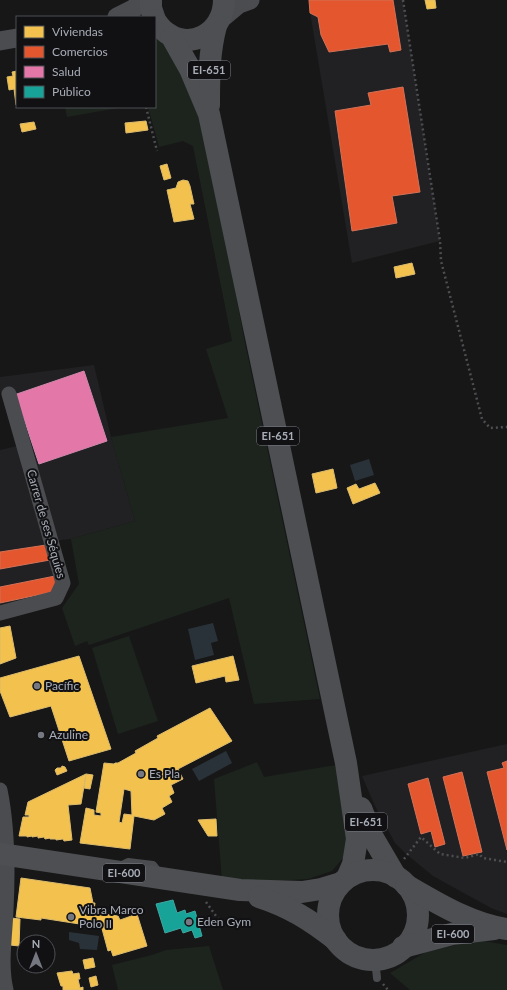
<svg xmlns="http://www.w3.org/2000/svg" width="507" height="990" viewBox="0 0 507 990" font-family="Lato,sans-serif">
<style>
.built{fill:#212123}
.green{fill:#1d241e}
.water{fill:#2a3239}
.homes{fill:#f2c14e;stroke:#dcbb6e;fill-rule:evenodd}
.shops{fill:#e4572e;stroke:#d27157}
.health{fill:#e377a8;stroke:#d187ad}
.public{fill:#17a398;stroke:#42a6a2}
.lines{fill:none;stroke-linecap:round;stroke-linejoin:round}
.path{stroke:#4d4e52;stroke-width:2.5;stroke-dasharray:2 3;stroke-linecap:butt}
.service{stroke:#4b4c50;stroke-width:8}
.minor{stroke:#4b4c50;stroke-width:15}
.tertiary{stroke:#4b4c50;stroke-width:19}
.primary{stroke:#4d4f52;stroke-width:22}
.poi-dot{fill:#757880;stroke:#111113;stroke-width:1.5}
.labels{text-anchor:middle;stroke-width:4;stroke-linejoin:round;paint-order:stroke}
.shield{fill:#111113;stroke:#7b7e86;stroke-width:1}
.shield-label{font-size:11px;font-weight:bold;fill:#a8adb8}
.street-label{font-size:12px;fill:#a8adb8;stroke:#111113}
.poi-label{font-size:12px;fill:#a8adb8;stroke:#111113;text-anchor:start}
</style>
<rect width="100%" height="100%" fill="#171717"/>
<!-- built -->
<g class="built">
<path d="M 308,0 L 403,0 L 440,241 L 352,263 Z"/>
<path d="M 94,365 L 111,437 L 135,521 L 71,539 L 61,540 L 56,543 L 55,576 L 52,592 L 0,605 L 0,450 L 17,446 L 0,390 L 0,377 Z"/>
<path d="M 507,744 L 507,914 L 491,908 L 433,876 L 405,853 L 395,843 L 375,806 L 362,776 Z"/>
</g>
<!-- green -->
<g class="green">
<path d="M 155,38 L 160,41 L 177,59 L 197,107 L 220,208 L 244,338 L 320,699 L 254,704 L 229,598 L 89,645 L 87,641 L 75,646 L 62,608 L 79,584 L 71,539 L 135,521 L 111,437 L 228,418 L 206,349 L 232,341 L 193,146 L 183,141 L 159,147 L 148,107 L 155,107 Z"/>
<path d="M 65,107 L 124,107 L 67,117 Z"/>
<path d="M 129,636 L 158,721 L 118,734 L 92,648 Z"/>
<path d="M 257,762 L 264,777 L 336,765 L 348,842 L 343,858 L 332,871 L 308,879 L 272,881 L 222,880 L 214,779 Z"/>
<path d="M 477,940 L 507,945 L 507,990 L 410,990 L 390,973 L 426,952 Z"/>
<path d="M 209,946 L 223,990 L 118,990 L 112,965 L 152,955 L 166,950 Z"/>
</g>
<!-- water -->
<g class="water">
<path d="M 369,459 L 374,475 L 355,481 L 350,465 Z"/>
<path d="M 213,623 L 218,641 L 211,643 L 214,655 L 195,660 L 188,629 Z"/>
<path d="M 226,751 L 232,763 L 199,781 L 192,769 Z"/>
<path d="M 69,932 L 99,936 L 97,950 L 80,949 L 79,943 L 69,940 Z"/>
</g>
<!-- homes -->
<g class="homes">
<path d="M 425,0 L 435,0 L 436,8 L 427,9 Z"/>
<path d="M 17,71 L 17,104 L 16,105 L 14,89 L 9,90 L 7,77 L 13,76 L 12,72 Z"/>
<path d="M 146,121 L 148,130 L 126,133 L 125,123 Z"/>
<path d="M 34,122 L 36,129 L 22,132 L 20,124 Z"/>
<path d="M 167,164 L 171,178 L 164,180 L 160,166 Z"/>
<path d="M 183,180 L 188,181 L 190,186 L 194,204 L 190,204 L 194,219 L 174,222 L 167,190 L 176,188 L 178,182 Z"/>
<path d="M 412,263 L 415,274 L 396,278 L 394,267 Z"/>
<path d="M 333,469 L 337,488 L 316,493 L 312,474 Z"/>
<path d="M 375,483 L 380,493 L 353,504 L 347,488 L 356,484 L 359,489 Z"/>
<path d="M 10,626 L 16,658 L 0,664 L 0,628 Z"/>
<path d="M 79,656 L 111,749 L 69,761 L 51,706 L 10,717 L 0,691 L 0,678 Z"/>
<path d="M 233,656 L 239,680 L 226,682 L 225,676 L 196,683 L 192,666 Z"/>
<path d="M 210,708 L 232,741 L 178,769 L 183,779 L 171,785 L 174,793 L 169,796 L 172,802 L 162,808 L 165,814 L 154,820 L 134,816 L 130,849 L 80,843 L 86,808 L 94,810 L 94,815 L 101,816 L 101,813 L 96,812 L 104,763 L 114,764 L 115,763 L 118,763 L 136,753 L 135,751 L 158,738 L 157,736 ZM 124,789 L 131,791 L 132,815 L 124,814 L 122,823 L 119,822 Z"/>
<path d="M 62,766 L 65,767 L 67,771 L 57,775 L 55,770 L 57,768 L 61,768 Z"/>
<path d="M 86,774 L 81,804 L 68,805 L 72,840 L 64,841 L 63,839 L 56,840 L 56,839 L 50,839 L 50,838 L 45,839 L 44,837 L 38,838 L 38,836 L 32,837 L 32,836 L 27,837 L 27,836 L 19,836 L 23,817 L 29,817 L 29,815 L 25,815 L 28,802 Z"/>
<path d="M 86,774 L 93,775 L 90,789 L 84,788 Z"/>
<path d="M 216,819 L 217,836 L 208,836 L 198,820 Z"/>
<path d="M 21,878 L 90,888 L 93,903 L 95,903 L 94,910 L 104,911 L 103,914 L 118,916 L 120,920 L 137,914 L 147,946 L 113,956 L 111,950 L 108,951 L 101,925 L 95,927 L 92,924 L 86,925 L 41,918 L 41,920 L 16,917 Z"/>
<path d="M 11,918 L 20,919 L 19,946 L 10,945 Z"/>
<path d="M 93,958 L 95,967 L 85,969 L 83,960 Z"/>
<path d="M 72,971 L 73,974 L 79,973 L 80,979 L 78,979 L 80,988 L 83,987 L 83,990 L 63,990 L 63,986 L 61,986 L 57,973 Z"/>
<path d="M 96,976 L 98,985 L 91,987 L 89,978 Z"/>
</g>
<!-- shops -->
<g class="shops">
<path d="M 309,0 L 393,0 L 401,50 L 390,52 L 388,44 L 329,52 L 321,35 L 318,17 L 310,13 Z"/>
<path d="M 403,87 L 420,192 L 392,196 L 397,223 L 352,231 L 335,111 L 371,105 L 368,93 Z"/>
<path d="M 46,545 L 50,560 L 0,569 L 0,552 Z"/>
<path d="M 55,576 L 57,584 L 52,592 L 0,603 L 0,587 Z"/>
<path d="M 507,761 L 507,850 L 487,772 L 504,768 L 502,763 Z"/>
<path d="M 462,772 L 482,852 L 463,856 L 443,777 Z"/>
<path d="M 428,778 L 445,844 L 435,847 L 431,831 L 421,834 L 408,784 Z"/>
</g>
<!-- health -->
<path class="health" d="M 84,371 L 107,441 L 39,464 L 23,416 L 19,417 L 11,396 Z"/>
<!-- public -->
<path class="public" d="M 173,900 L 177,913 L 185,910 L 186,914 L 195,911 L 202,936 L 195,938 L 192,930 L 183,933 L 181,928 L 165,933 L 156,904 Z"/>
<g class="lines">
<!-- path -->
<g class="path">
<path d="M 403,0 L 440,241 L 441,261 L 482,419 L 490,428 L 507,427"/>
<path d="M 146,107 L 157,151"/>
<path d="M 404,859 L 421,837 L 440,854 L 465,858 L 479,854 L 483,858 L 507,862"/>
<path d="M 206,902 L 221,923"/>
<path d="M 383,984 L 388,990"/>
</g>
<!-- service -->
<g class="service">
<path d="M 118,867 L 128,862 L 153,865 L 160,874"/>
<path d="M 375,959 L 377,978"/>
</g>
<!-- minor -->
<g class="minor">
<path d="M 0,613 L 56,598 L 63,583 L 9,394"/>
<path d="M 0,790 C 8,829 8,870 6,910 C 5,937 0,964 6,990"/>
</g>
<!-- tertiary -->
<g class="tertiary">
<path d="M 117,17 L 133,9 L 145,0"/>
<path d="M 221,19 L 239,4 L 250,0"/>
<path d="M 0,41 L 17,38"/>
</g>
<!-- primary -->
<g class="primary">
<path d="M 151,0 L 151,8 L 154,17"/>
<path d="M 155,20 C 157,23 160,27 163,30 C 189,53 224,33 224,0"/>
<path d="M 172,37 L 190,69 L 209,114 L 346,763 L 357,839 L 353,864 L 347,878"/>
<path d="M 209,105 C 209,78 209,52 216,26"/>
<path d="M 361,808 L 372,836 L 396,877"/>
<path d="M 0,854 L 240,890 L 302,892 L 321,889 L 341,883"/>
<circle cx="373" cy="915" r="45"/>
<path d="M 406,885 C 437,903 471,924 507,929"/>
<path d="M 259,897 C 290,907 310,920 336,940"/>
<path d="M 403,947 L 452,934 L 494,929"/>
</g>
</g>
<!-- markers -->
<g class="poi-dot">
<circle cx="37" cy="686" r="4"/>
<circle cx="41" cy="735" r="4"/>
<circle cx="141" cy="774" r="4"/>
<circle cx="71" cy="917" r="4"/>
<circle cx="189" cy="922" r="4"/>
</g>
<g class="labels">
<!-- shield labels -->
<g class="shield">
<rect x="188" y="61" width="42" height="18" rx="3"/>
<rect x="257" y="427" width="42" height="18" rx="3"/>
<rect x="345" y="813" width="42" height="18" rx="3"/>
<rect x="103" y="864" width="42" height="18" rx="3"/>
<rect x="432" y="925" width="42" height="18" rx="3"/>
</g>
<g class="shield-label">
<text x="209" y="74">EI-651</text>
<text x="278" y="440">EI-651</text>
<text x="366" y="826">EI-651</text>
<text x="124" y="877">EI-600</text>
<text x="453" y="938">EI-600</text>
</g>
<!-- street labels -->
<g class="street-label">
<text transform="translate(46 524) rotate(74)" y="4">Carrer de ses Séquies</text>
</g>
<!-- poi labels -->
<g class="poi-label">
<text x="45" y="690">Pacífic</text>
<text x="49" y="739">Azuline</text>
<text x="149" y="778">Es Pla</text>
<text x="79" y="914">Vibra Marco<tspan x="79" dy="14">Polo II</tspan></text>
<text x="197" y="926">Eden Gym</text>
</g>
</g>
<!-- legend -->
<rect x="16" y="16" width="140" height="92" fill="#111113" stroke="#4d4f55"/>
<rect x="24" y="26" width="20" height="12" fill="#f2c14e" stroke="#4d4f55"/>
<text x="52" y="36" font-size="12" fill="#a8adb8">Viviendas</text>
<rect x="24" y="46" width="20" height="12" fill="#e4572e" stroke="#4d4f55"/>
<text x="52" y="56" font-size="12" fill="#a8adb8">Comercios</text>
<rect x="24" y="66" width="20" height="12" fill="#e377a8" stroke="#4d4f55"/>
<text x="52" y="76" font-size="12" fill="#a8adb8">Salud</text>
<rect x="24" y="86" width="20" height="12" fill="#17a398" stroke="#4d4f55"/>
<text x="52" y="96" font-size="12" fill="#a8adb8">Público</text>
<!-- north arrow -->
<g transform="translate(36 954)"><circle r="19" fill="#111113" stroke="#4d4f55"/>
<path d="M0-3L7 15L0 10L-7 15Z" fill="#757880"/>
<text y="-6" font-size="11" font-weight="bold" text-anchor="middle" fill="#a8adb8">N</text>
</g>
</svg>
